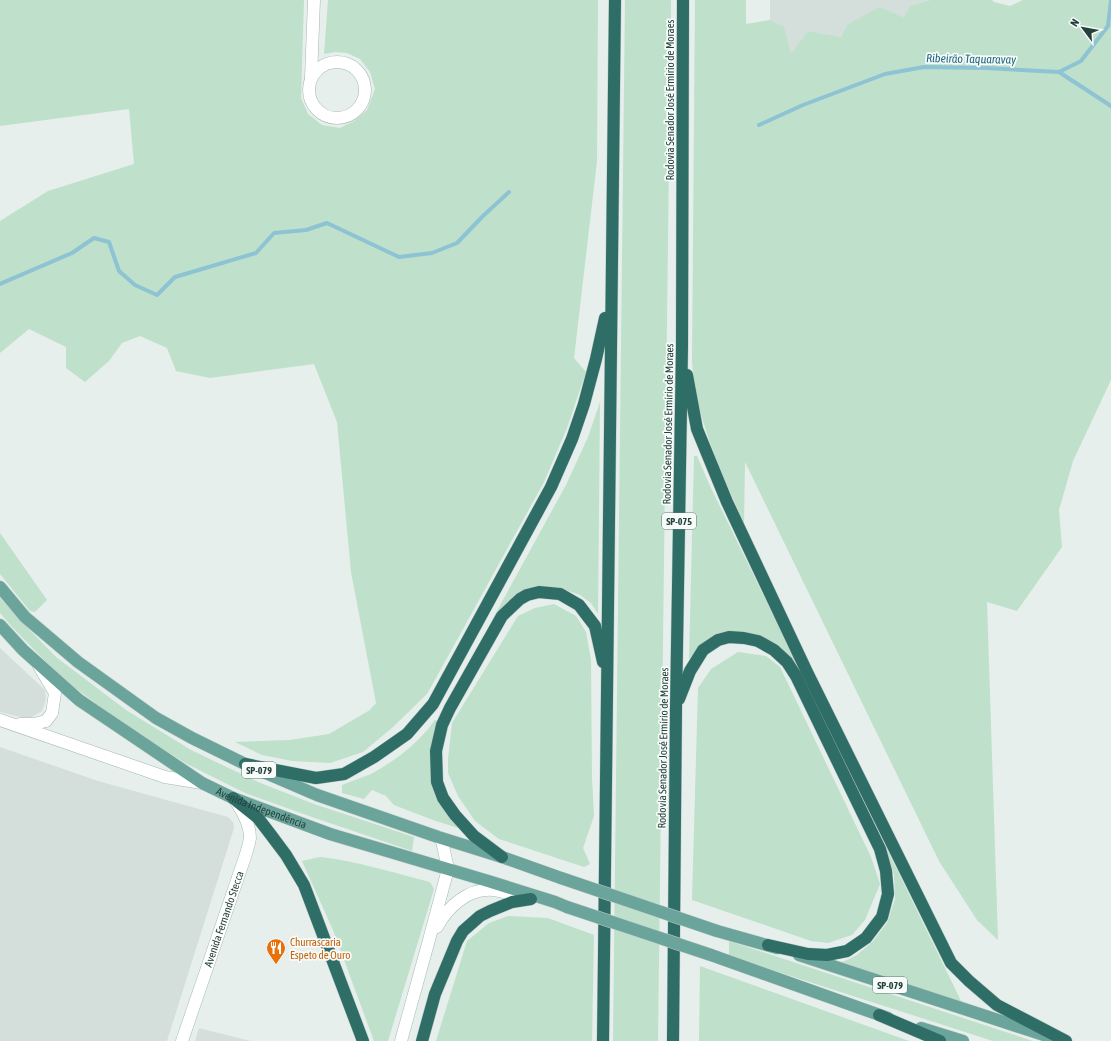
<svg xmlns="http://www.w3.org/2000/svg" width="1111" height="1041" viewBox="0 0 1111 1041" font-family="'Asap Condensed',sans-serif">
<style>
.built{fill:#d4dfdb}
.green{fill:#bfe0ca}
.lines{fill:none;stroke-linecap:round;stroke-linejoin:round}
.stream{stroke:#8ec3d3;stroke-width:4}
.minor-casing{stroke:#a8b7b3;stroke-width:13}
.secondary-casing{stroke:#a4bbb5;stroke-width:13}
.primary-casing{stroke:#c2cac8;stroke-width:13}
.motorway-casing{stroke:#c2cac8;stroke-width:13}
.minor{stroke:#fff;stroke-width:12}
.secondary{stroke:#fff;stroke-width:12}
.primary{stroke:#6aa49a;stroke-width:12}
.motorway{stroke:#2f6e67;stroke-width:12}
.primary-bridge-casing{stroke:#c2cac8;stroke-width:13;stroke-linecap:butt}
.primary-bridge{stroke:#6aa49a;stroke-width:12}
.labels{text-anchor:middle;stroke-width:3.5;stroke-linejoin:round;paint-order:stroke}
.shield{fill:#f7fbf9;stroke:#637975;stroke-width:1}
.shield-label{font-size:10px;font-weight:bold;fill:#24413c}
.street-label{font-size:11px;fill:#24413c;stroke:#f7fbf9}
.food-label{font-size:11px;fill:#c56008;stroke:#f7fbf9;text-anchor:start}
.water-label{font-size:12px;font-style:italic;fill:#1c667f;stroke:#f7fbf9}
</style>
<rect width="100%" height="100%" fill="#e6efeb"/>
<!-- built -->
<g class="built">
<path d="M 770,0 L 930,0 L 910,6 L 905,19 L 849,24 L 841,37 L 808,31 L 791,55 L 784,26 L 770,20 Z"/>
<path d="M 0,648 L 45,690 L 46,699 L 42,711 L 28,719 L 0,712 Z"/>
<path d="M 0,747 L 98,781 L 228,817 L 233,822 L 234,828 L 167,1041 L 0,1041 Z"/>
<path d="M 199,1028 L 251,1041 L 195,1041 Z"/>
</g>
<!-- green -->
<g class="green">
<path d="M 0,0 L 304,0 L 301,98 L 308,114 L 322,125 L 340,128 L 354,121 L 367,110 L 375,89 L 370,72 L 360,59 L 347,53 L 335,52 L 324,54 L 328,0 L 598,0 L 597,161 L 574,358 L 586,372 L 567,428 L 544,482 L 452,649 L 427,694 L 393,727 L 363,752 L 330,763 L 292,761 L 262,755 L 235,742 L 290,740 L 329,734 L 370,710 L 376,703 L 351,572 L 337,422 L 314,364 L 210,378 L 176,371 L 167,348 L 140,336 L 122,343 L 109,361 L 85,382 L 66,368 L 66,347 L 29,329 L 0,353 L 0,221 L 48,191 L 134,164 L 129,109 L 0,126 Z"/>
<path d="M 625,0 L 671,0 L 658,1041 L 613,1041 Z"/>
<path d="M 695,0 L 746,0 L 746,24 L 770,20 L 784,26 L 791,54 L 808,31 L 841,37 L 848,24 L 880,7 L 904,18 L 910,6 L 930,0 L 992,0 L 994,2 L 1010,6 L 1023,0 L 1111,0 L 1111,380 L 1073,461 L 1059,510 L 1062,547 L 1017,611 L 987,602 L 998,940 L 977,920 L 939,861 L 745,462 L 744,524 C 722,472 695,418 692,361 Z"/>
<path d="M 600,402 L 598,614 L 591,603 L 580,595 L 563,589 L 507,603 L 492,620 L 566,485 L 588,437 Z"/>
<path d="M 694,456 L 697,456 L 710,486 L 799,668 L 779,646 L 764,637 L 749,634 L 702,645 L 689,659 Z"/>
<path d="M 0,533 L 47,600 L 35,612 L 30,611 L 0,574 Z"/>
<path d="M 0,598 L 19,619 L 56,657 L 126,710 L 191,750 L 258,782 L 314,804 L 414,837 L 412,851 L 312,817 L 245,793 L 187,764 L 143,737 L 75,688 L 48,664 L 12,627 L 0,613 Z"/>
<path d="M 554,604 L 576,616 L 586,632 L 591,660 L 592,778 L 594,816 L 583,848 L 590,864 L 584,867 L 499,839 L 475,821 L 458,796 L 448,773 L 448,759 L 452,723 L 518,616 L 535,608 Z"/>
<path d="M 738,652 L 766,656 L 780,667 L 871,857 L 880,884 L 865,920 L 852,935 L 828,943 L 811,941 L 692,900 L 698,688 L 711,669 Z"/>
<path d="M 435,720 L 439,721 L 433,771 L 458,828 L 433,820 L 394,805 L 386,796 L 372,790 L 364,799 L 342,793 L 342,785 C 351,781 362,778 371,774 C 396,760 418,744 435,720 Z"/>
<path d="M 885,845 L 962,1003 L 832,964 L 845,961 L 857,955 L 873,941 L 887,923 L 895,899 L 894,875 Z"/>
<path d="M 320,857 C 357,861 394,873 430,882 L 434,889 L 388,1041 L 374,1041 L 333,930 L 302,861 Z"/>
<path d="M 508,916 L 548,918 L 594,935 L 592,1041 L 436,1041 L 467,941 L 489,923 Z"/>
<path d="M 729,941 L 1033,1041 L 993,1041 L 729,956 Z"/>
<path d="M 700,966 L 909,1041 L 699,1041 Z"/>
</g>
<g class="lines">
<!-- stream -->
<g class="stream">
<path d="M 1059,72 L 1081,61 L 1108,26 L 1111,0"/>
<path d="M 759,125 L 803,105 L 885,74 L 924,67 L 986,68 L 1059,72 L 1111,106"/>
<path d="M 0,284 L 72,253 L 94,238 L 109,242 L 119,271 L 135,285 L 157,295 L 175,277 L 256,253 L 274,233 L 306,230 L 327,223 L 399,257 L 432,253 L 457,243 L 483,216 L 509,192"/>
</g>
<defs>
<g id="minor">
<circle cx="337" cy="90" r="28"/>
<path d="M 311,78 L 314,0"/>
<path d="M 0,720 L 165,777 L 202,783"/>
<path d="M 20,724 L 34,724 L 46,721 L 52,713 L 55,693 L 39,666"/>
</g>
<g id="secondary">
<path d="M 437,927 C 448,906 469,888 493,890 C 504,891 516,896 527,898"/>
<path id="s1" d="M 182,1041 L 245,857 C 247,851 249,844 250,838 C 250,824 242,811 235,800"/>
<path d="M 401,1041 L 429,940 L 448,869 L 442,841 L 438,837"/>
</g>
<g id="primary">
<path d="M 0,587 L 25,617 L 78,662 L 156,718 L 192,738 L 245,764 L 317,795 L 438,837 L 502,857 L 561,878"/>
<path id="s2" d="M 0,625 L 23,650 L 79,700 L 202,783 L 233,798 L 330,834 L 488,881 L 555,902 L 567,907"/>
<path d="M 717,931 L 777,948"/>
<path d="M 711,955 L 888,1018"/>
<path d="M 799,955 L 1053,1038"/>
<path d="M 921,1028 L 963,1041"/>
</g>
<g id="motorway">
<path d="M 687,375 L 697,429 L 727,502 L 807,672 L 951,963 L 969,981 L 997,1005 L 1066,1041"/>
<path d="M 679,699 L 690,671 L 703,650 L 718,640 L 729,637 L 744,638 L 758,641 L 774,650 L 787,662 L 796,676 L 880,849 L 886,871 L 888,894 L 882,917 L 866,938 L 847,951 L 827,955 L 808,954 L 768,945"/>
<path d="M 245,764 L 316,778 L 344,774 L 374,757 L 407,734 L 433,704 L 551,487 L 572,439 L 584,404 L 596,359 L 605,318"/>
<path d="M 233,798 L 258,818 L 271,835 L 286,855 L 304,885 L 363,1041"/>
<path d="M 502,857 L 474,836 L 455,815 L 443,798 L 437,782 L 436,751 L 442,725 L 450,708 L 502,616 L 520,599 L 527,595 L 539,592 L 560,594 L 579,605 L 595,626 L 603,662"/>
<path d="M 879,1015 L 940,1041"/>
<path d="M 422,1041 L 435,994 L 457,941 L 463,931 L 480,916 L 490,911 L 512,902 L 531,899"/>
<path d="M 603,1041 L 615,0"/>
<path d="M 673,1041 L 676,707 L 682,347 L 683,0"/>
</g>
</defs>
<!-- minor casing -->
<use href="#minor" class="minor-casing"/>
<!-- secondary casing -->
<use href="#secondary" class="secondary-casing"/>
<!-- primary casing -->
<use href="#primary" class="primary-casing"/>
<!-- motorway casing -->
<use href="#motorway" class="motorway-casing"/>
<!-- minor -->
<use href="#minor" class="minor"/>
<!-- secondary -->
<use href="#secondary" class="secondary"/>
<!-- primary -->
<use href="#primary" class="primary"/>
<!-- motorway -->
<use href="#motorway" class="motorway"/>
<defs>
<g id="primary-bridge">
<path d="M 561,878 L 717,931"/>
<path d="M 567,907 L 711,955"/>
</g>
</defs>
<!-- primary-bridge casing -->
<use href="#primary-bridge" class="primary-bridge-casing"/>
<!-- primary-bridge -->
<use href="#primary-bridge" class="primary-bridge"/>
</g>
<!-- icons -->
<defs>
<symbol id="restaurant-pin" viewBox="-11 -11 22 30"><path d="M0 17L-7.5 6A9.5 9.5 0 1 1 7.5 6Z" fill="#e8710a" stroke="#f7fbf9"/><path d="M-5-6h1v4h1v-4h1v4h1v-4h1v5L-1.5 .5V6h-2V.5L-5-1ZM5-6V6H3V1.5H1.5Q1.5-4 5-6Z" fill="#fff"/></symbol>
</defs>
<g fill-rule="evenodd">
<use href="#restaurant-pin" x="265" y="937" width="22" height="30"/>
</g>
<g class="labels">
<!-- shield labels -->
<g class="shield">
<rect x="662" y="513" width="34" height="16" rx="3"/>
<rect x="242" y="762" width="34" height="16" rx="3"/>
<rect x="873" y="977" width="34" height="16" rx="3"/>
</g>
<g class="shield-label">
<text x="679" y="525">SP-075</text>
<text x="259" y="774">SP-079</text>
<text x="890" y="989">SP-079</text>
</g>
<!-- street labels -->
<g class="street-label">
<text transform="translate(670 100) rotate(-90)" y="4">Rodovia Senador José Ermírio de Moraes</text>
<text transform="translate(668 424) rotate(-89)" y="4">Rodovia Senador José Ermírio de Moraes</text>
<text transform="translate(663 748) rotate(-89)" y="4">Rodovia Senador José Ermírio de Moraes</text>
<text dy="4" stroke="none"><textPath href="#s2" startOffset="322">Avenida Independência</textPath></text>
<text dy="4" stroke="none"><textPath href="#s1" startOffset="129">Avenida Fernando Stecca</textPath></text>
</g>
<!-- food labels -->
<g class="food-label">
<text x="290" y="946">Churrascaria<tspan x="290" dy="13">Espeto de Ouro</tspan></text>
</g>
<!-- water labels -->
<g class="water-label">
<text transform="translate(971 59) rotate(1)" y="4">Ribeirão Taquaravay</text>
</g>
</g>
<!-- north arrow -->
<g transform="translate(1083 28) rotate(302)" stroke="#f7fbf9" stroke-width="3" paint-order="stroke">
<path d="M0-3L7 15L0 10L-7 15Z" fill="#24413c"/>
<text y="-6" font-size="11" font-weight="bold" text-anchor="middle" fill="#24413c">N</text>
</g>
</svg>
